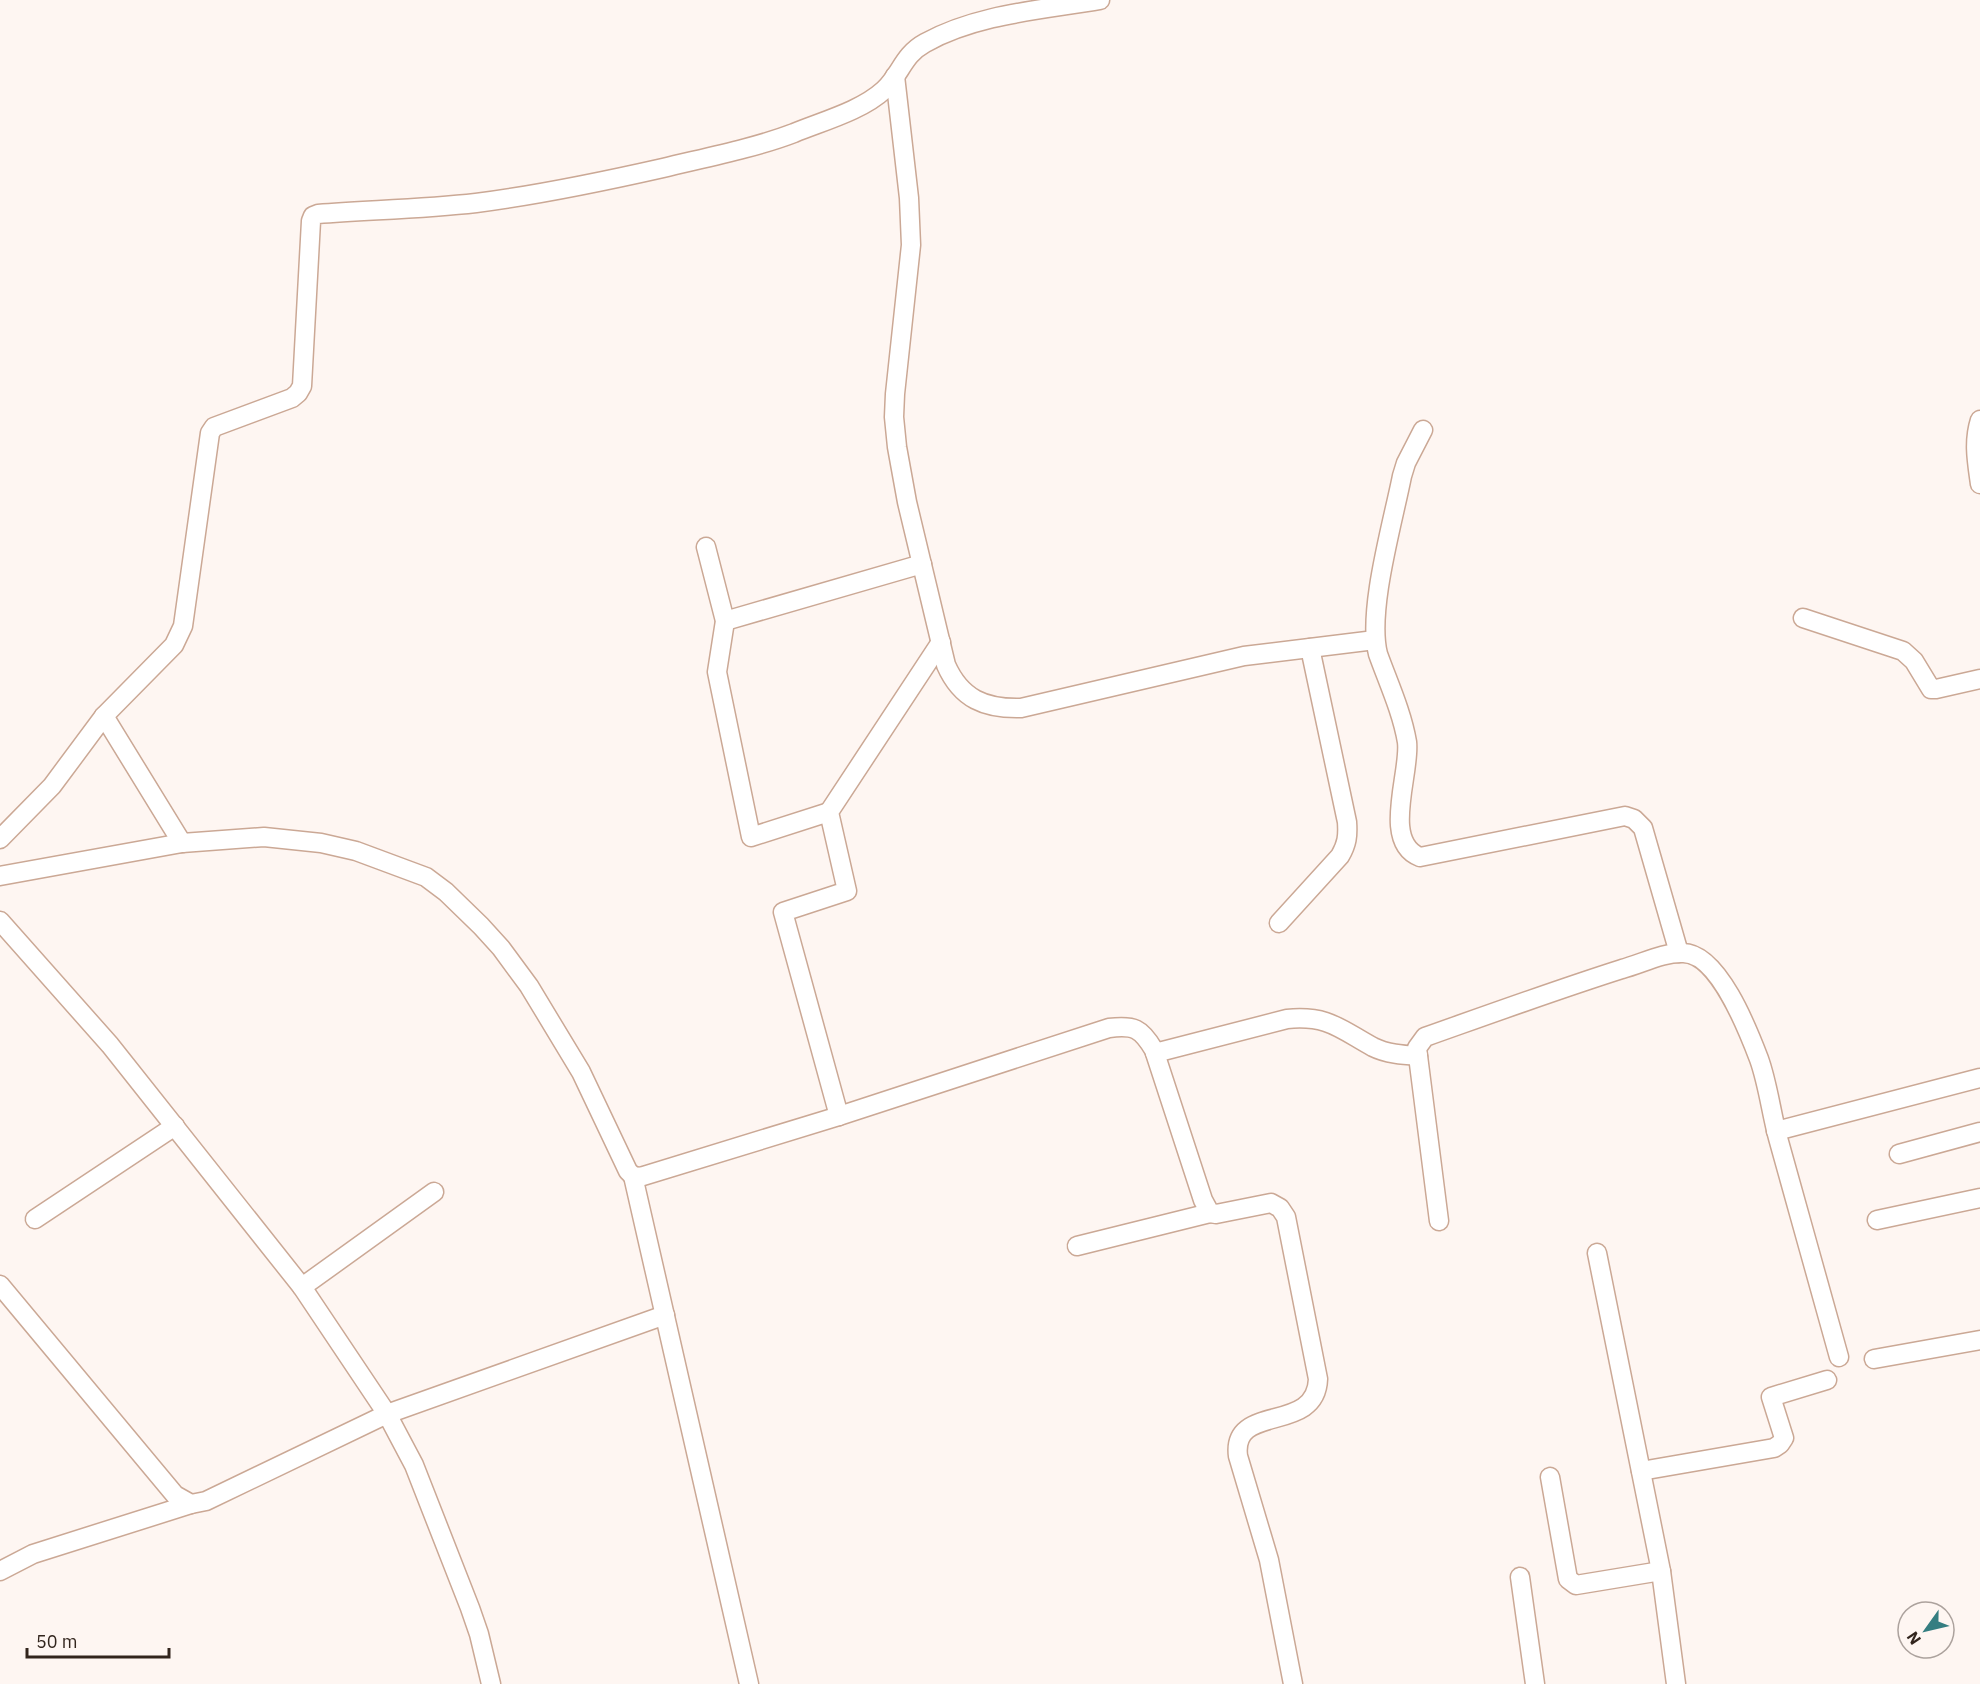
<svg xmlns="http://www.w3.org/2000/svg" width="1980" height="1684" viewBox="0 0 1980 1684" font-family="'IBM Plex Sans',sans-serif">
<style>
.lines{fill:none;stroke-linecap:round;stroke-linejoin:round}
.minor-casing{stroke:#cba895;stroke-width:21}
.minor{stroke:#fff;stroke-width:18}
</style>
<rect width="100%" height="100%" fill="#fef6f2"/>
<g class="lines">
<defs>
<g id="minor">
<path d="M 895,76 L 909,198 L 911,245 L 895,394 L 894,417 L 897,447 L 907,502 L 946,665 C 961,699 985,709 1021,708 L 1244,656 L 1375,640"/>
<path d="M 1980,420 C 1973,442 1977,462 1980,484"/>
<path d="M 1423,430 L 1406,463 L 1402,476 C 1393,522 1367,611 1378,654 C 1388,682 1402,712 1407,742 C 1411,772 1381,842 1420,857 L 1625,816 L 1634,819 L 1643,828 L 1679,953"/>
<path d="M 706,547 L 725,621 L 717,672 L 751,837 L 829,812"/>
<path d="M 1803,618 L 1903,651 L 1914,661 L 1931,689 L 1936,689 L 1980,679"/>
<path d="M 725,621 L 922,564"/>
<path d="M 104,716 L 182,843"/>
<path d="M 0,839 L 52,786 L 104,716 L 174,645 L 183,626 L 210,433 L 214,427 L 292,398 L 298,393 L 302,386 L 311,221 L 313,216 L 318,214 C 370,210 423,209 476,203 C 539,195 601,182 663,168 C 704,158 755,148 794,133 C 823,121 861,111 884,90 C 901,74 903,55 925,43 C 977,14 1042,10 1100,0"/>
<path d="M 0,876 L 182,843 L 264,837 L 321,843 L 356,851 L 426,877 L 446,892 L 481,926 L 501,948 L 529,986 L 581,1072 L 628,1171 L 633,1176 L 640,1177 L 839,1116 L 1109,1028 C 1134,1025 1141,1028 1154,1050 L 1203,1200 L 1210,1213 L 1216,1214 L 1271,1203 L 1280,1208 L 1286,1217 L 1318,1379 C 1316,1435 1231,1402 1238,1456 L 1269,1560 L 1293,1684"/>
<path d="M 0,921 L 110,1045 L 302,1287 L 387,1414 L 414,1465 L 470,1608 L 479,1634 L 491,1684"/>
<path d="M 1279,923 L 1340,856 C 1347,844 1348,836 1347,822 L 1310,648"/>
<path d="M 1155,1053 L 1287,1019 C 1328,1015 1340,1029 1373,1047 C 1387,1054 1403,1055 1418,1056"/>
<path d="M 839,1116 L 783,912 L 847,891 L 829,812 L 941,642"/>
<path d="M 1776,1131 L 1980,1078"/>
<path d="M 1899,1154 L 1980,1132"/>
<path d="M 633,1176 L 749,1684"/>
<path d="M 35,1219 L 175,1126"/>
<path d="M 1877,1220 L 1980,1198"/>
<path d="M 1439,1221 L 1417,1048 L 1425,1037 C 1490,1014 1556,990 1622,969 C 1641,964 1664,952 1683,953 C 1718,953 1748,1030 1759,1059 C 1768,1084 1771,1112 1778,1138 C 1798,1211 1819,1284 1839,1357"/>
<path d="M 1077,1246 L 1210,1213"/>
<path d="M 1597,1253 L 1661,1571 L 1676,1684"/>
<path d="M 0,1285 L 175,1495 L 191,1504 L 206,1501 L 387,1414 L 665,1315"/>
<path d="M 302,1287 L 434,1192"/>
<path d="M 1874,1359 L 1980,1340"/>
<path d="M 1641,1471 L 1774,1448 L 1780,1444 L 1784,1438 L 1771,1397 L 1827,1380"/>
<path d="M 1550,1477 L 1568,1579 L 1576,1585 L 1661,1571"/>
<path d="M 0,1571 L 33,1554 L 191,1504"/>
<path d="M 1520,1577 L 1535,1684"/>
</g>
</defs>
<!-- minor casing -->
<use href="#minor" class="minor-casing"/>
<!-- minor -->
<use href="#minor" class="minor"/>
</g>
<!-- north arrow -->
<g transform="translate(1926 1630) rotate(236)"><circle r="28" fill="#fef6f2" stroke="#aca29d" stroke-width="1.5"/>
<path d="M0-4.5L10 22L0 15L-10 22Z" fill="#357e81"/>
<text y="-9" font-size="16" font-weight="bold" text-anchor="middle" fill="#32251d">N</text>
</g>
<!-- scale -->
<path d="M27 1648v9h142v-9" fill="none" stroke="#32251d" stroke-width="3"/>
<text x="36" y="1648" font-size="18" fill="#32251d" stroke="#fef6f2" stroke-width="4.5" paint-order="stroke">50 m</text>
</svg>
